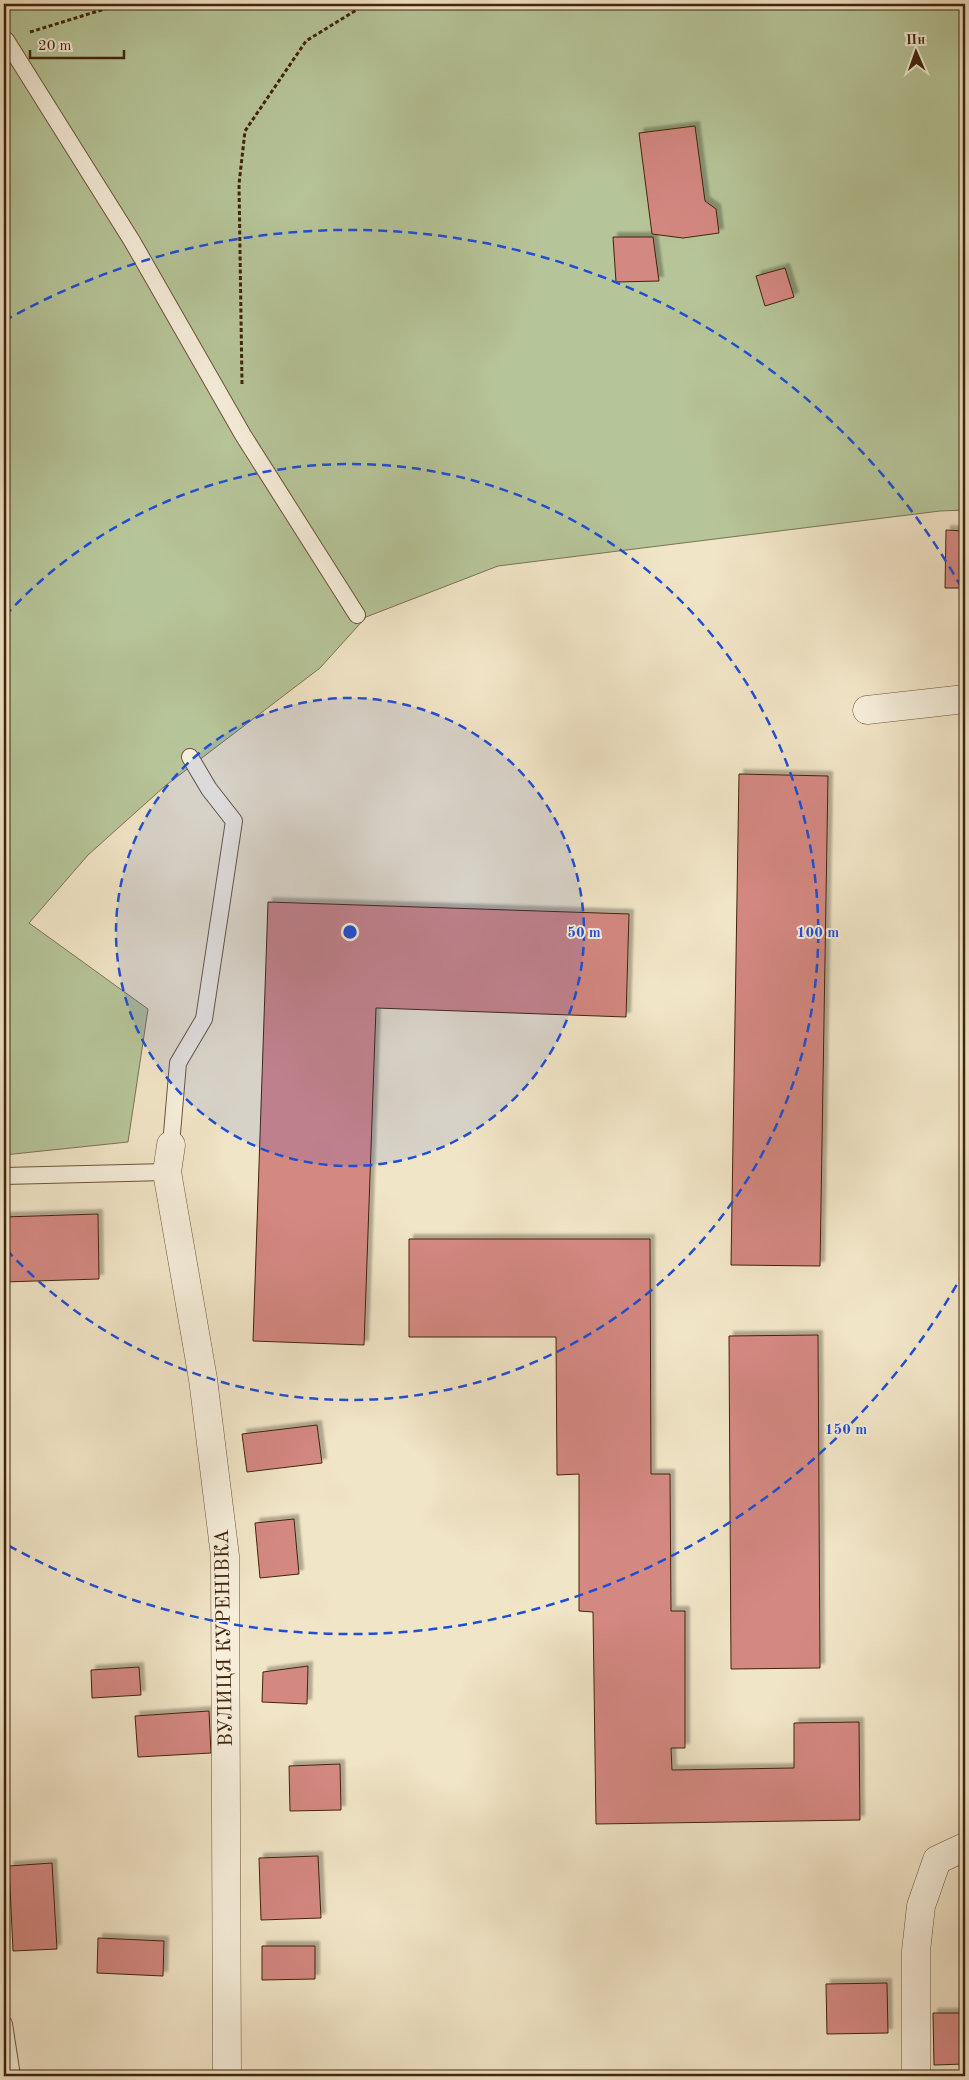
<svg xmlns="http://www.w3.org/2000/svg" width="969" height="2080" viewBox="0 0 969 2080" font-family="'Old Standard TT',serif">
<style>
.green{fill:#b6c599;stroke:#7c7452}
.building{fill:#d48882;stroke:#41240a;filter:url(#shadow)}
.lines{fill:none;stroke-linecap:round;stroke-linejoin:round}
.lane-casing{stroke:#6d5439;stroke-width:18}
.street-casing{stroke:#6d5439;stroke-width:29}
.path{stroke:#41240a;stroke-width:3;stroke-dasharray:4 2.5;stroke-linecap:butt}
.lane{stroke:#f6eedb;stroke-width:16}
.street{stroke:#f6eedb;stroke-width:28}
.ring{fill:none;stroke:#1d4ed8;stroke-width:2.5;stroke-dasharray:9 6}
.labels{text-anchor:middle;stroke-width:4;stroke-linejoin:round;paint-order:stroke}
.street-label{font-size:20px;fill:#41240a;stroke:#f6eedb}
.centre{fill:#1d4ed8;stroke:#f6eedb;stroke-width:2.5}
.ring-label{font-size:15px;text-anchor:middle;font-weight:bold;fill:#1d4ed8;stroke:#f6eedb;stroke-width:4;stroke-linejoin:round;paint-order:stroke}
</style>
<defs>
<filter id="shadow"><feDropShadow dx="4.5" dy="-4.5" stdDeviation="1" flood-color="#0004"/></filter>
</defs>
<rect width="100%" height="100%" fill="#f1e5c7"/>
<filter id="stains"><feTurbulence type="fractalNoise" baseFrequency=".004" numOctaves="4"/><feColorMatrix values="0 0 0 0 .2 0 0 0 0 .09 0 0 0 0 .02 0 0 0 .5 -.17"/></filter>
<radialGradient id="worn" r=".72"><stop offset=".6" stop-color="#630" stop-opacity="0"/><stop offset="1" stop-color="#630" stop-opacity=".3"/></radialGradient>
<!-- green -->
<path class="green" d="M 4,4 L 965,4 L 965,510 L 940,511 L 498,566 L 366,617 L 320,668 L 165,786 L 88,855 L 29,923 L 148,1009 L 128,1142 L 4,1155 Z"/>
<!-- building -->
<g class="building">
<path d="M 695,126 L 705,201 L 716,209 L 719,233 L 683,238 L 652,234 L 639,133 Z"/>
<path d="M 613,237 L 653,237 L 659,281 L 616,282 Z"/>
<path d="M 785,268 L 794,297 L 765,306 L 756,276 Z"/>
<path d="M 946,530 L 965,531 L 965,588 L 945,588 Z"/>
<path d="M 739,774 L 828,776 L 820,1266 L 731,1265 Z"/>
<path d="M 268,902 L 629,914 L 626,1017 L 376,1008 L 364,1345 L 253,1341 Z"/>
<path d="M 98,1214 L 99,1279 L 4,1282 L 4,1217 Z"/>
<path d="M 409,1239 L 650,1239 L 651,1474 L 670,1474 L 671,1611 L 685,1611 L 685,1748 L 671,1748 L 672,1770 L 794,1768 L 794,1723 L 859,1722 L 860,1820 L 596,1824 L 593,1612 L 579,1611 L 579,1474 L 557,1475 L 556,1337 L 409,1337 Z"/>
<path d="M 818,1335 L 820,1668 L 731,1669 L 729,1336 Z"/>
<path d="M 317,1425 L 322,1463 L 247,1472 L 242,1434 Z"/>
<path d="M 294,1519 L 299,1574 L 260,1578 L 255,1523 Z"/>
<path d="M 308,1666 L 307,1704 L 262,1702 L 263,1672 Z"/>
<path d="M 139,1667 L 141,1695 L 92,1698 L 91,1670 Z"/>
<path d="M 209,1711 L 211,1753 L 138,1757 L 135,1716 Z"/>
<path d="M 340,1764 L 341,1810 L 290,1811 L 289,1766 Z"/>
<path d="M 318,1856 L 321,1918 L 261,1920 L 259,1858 Z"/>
<path d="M 52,1863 L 57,1949 L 13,1951 L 9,1866 Z"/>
<path d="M 98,1938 L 164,1941 L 163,1976 L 97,1973 Z"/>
<path d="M 262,1946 L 315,1946 L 315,1979 L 262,1980 Z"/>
<path d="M 887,1983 L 888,2033 L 827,2034 L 826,1984 Z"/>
<path d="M 933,2013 L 965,2013 L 965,2064 L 934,2065 Z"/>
</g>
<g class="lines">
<defs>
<g id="lane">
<path d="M 6,40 L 132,241 L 243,435 L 357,615"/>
<path d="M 171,1145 L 178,1063 L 204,1019 L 234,821 L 209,789 L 190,757"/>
<path d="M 4,1176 L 167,1172"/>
<path d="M 4,2024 L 12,2076"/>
</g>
<g id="street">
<path d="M 867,710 L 965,699"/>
<path d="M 171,1145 L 167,1172 L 203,1379 L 225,1556 L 227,2076"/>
<path d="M 916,2076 L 916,1951 L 921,1906 L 937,1860 L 965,1847"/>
</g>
</defs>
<!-- lane casing -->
<use href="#lane" class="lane-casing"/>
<!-- street casing -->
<use href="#street" class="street-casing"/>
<!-- path -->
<g class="path">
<path d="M 30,32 L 121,4"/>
<path d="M 242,384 L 239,184 L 245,131 L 306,41 L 366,4"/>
</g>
<!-- lane -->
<use href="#lane" class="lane"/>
<!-- street -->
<use href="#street" class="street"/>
</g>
<!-- distance rings -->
<circle cx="350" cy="932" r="234" fill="#1d4ed8" fill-opacity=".12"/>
<g class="ring">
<circle cx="350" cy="932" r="234"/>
<path d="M5 616A468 468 0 1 1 5 1248"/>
<path d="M964 1272A702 702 0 0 1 4 1543M4 321A702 702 0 0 1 964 592"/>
</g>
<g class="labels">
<!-- street labels -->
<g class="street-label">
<text transform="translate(223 1638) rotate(-91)" y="7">ВУЛИЦЯ КУРЕНІВКА</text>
</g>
</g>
<circle cx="350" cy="932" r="8" class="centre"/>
<g class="ring-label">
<text x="584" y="937">50 m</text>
<text x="818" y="937">100 m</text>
<text x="846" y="1434">150 m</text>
</g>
<!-- margin -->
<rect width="969" height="2080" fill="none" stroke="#f1e5c7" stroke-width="20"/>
<rect x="5" y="5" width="959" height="2070" fill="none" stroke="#41240a" stroke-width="2.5"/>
<rect x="10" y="10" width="949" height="2060" fill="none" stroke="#41240a"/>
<!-- north arrow -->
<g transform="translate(916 52) rotate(358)" stroke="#f6eedb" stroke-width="4" paint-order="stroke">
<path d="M0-4L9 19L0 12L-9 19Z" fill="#41240a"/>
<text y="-8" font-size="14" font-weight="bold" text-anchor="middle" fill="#41240a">Пн</text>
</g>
<!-- scale -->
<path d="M30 50v8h94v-8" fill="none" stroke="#41240a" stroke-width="2.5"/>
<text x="38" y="50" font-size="15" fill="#41240a" stroke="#f6eedb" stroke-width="4" paint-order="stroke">20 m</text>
<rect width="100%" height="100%" filter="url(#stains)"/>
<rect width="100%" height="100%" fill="url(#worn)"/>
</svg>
